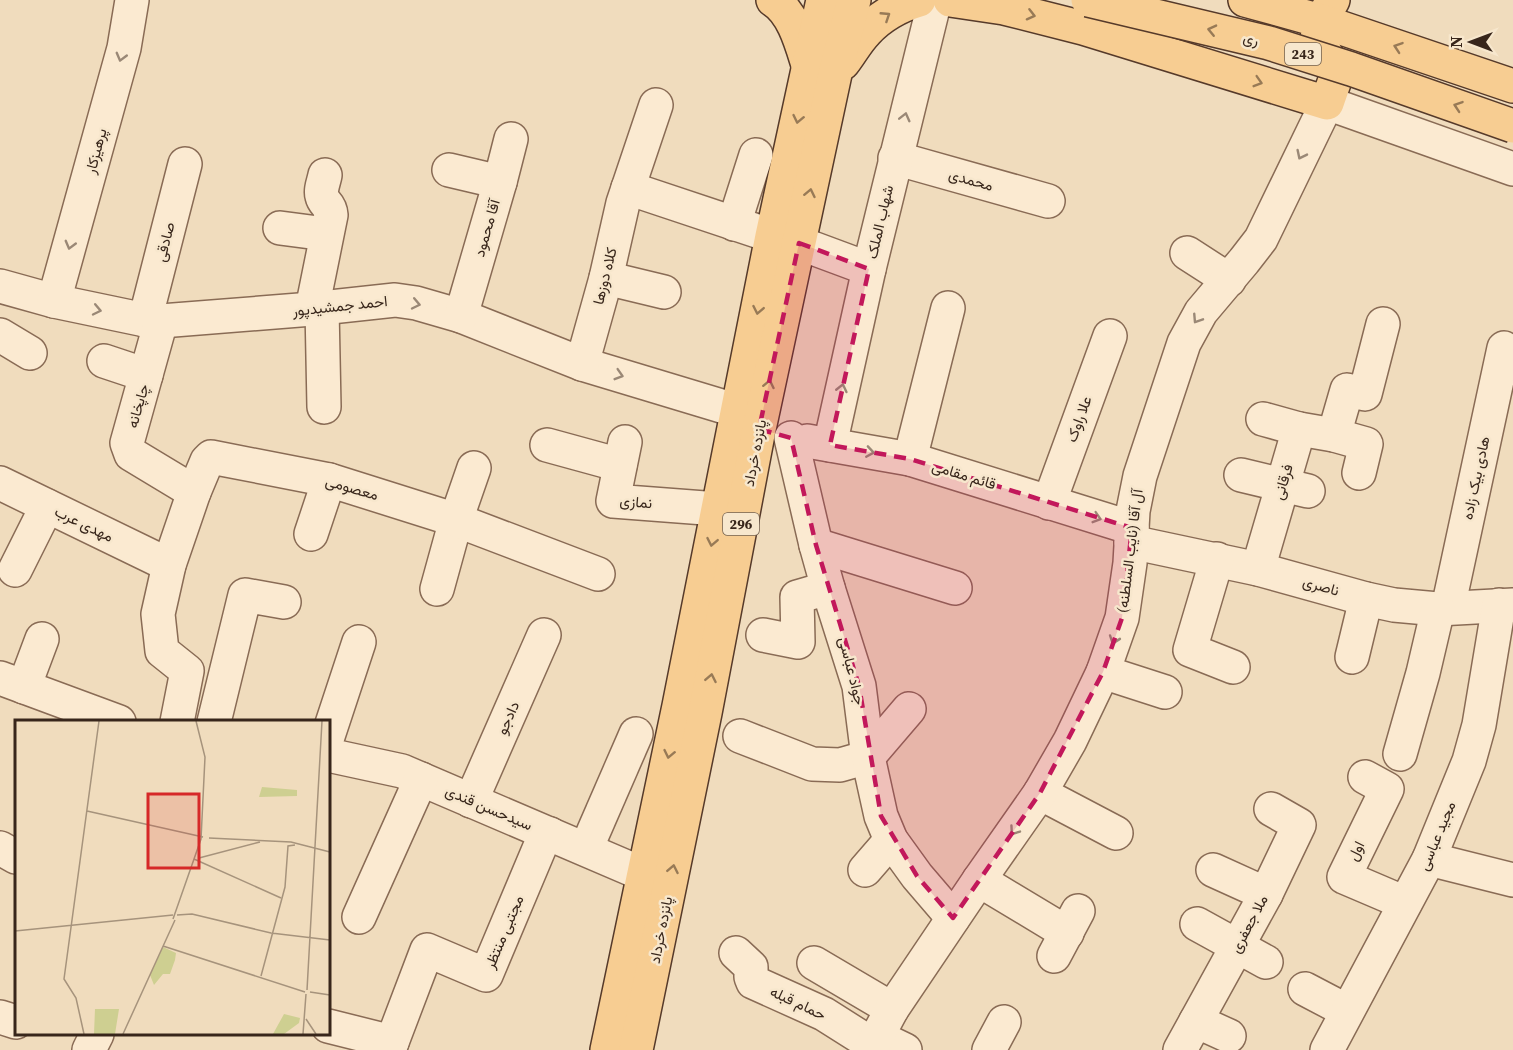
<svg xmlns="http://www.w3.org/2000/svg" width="1513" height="1050" viewBox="0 0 1513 1050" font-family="'Source Serif 4',Vazirmatn,serif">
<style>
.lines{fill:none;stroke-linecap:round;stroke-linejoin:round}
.minor-casing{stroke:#896b55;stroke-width:36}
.major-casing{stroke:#563a2a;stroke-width:36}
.minor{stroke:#fbead1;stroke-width:33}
.major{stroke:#f7cd92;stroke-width:33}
.major-bridge-casing{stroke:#563a2a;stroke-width:36;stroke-linecap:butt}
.major-bridge{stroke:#f7cd92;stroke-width:33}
.oneway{stroke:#987a56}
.oneway2{stroke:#9a8876}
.marked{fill:#c2185b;fill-opacity:0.2;stroke:#c2185b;stroke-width:4.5;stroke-dasharray:12 8;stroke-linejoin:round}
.labels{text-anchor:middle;stroke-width:5;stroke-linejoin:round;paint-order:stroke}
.shield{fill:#f7e7cd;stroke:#716050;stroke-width:1.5}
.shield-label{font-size:14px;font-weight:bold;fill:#38261b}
.street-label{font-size:15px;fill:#38261b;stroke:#f7e7cd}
.inset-road{fill:none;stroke:#a6937c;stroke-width:1.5}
.view{fill:#d62828;fill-opacity:0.15;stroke:#d62828;stroke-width:3}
.inset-edge{fill:none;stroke:#38261b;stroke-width:3}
</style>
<rect width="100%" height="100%" fill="#f0dcbd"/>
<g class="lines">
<defs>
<g id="minor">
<path d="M 895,158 L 1048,201"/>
<path d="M 449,170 L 500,182"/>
<path d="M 628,188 L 772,236"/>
<path d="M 734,224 L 756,155"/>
<path d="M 280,228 L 326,234"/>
<path d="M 799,243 L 869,269"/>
<path d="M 1187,253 L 1229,280"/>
<path d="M 606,278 L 664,292"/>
<path d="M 0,286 L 54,301 L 145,320 L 161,321 L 312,309 L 395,300 L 416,303 L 461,316 L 582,364 L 738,411"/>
<path d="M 54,301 L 124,48 L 132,0"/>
<path d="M 322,308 L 324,407"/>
<path d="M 312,309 L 331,215 C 330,203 324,205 322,196 C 320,190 324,181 325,175"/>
<path d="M 461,316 L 500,182 L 511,139"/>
<path d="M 145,320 L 185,164"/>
<path d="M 161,321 L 127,443 L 131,454 L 194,492"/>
<path d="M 0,335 L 30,353"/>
<path d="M 104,361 L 146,375"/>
<path d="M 582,364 L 606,278 L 623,203 L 656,105"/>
<path d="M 1263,419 L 1299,429"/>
<path d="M 1334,435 L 1347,390 L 1365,394 L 1383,324"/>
<path d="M 791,438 L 816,545 L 828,588 L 859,686 L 868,757 L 881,816 L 891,840 L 917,876 L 953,918"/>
<path d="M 807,441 L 910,459 L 1132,528"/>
<path d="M 625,442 L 613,501 L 718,509"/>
<path d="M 547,445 L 620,465"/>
<path d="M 830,445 L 869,269 L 935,0"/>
<path d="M 910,459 L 948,308"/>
<path d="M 1241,475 L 1308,491"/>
<path d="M 0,483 L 169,565"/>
<path d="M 1049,503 L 1110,336"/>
<path d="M 311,534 L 329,480"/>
<path d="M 1131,542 L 1258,569 L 1366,599 L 1394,605 L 1438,609 L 1513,605"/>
<path d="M 816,545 L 955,588"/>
<path d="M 1217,559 L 1190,650 L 1233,667"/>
<path d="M 1258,569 L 1299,429 L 1334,435 L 1366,444 L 1359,473"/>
<path d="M 15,570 L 47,506"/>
<path d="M 437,589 L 456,520 L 474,468"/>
<path d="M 1448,608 L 1504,348"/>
<path d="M 763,635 L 798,642 L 797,597 L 828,588"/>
<path d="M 1352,657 L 1366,599"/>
<path d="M 1103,672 L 1165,692"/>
<path d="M 0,678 L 119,722"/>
<path d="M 24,687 L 42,639"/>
<path d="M 177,722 L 187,671 L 162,651 L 158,614 L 169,565 L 194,492 L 207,461 L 211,457 L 329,480 L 456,520 L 598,574"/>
<path d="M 214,722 L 245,595 L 284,602"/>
<path d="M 328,736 L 359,642"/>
<path d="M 740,736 L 812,764 L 840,765 L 868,757"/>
<path d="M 1400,754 L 1423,673 L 1438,609"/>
<path d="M 328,755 L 402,771 L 645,875"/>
<path d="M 868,757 L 909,709"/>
<path d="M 1365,777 L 1387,789 L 1344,877 L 1405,903"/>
<path d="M 1040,793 L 1116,833"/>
<path d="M 471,801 L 544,635"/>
<path d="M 0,848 L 16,857"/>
<path d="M 586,849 L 636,734"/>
<path d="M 1429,859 L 1513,880"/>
<path d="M 865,870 L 891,840"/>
<path d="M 1213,870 L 1266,894"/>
<path d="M 979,880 L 1067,933"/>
<path d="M 359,917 L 421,779"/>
<path d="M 1197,924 L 1266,962"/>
<path d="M 736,953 L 751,967 L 751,977 L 753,982 L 824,1014 L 873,1045"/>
<path d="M 1054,956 L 1078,911"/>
<path d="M 814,963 L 892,1009"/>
<path d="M 1305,989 L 1347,1011"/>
<path d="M 0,1017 L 16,1022"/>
<path d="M 1196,1021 L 1229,1036"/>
<path d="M 328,1026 L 392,1042"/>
<path d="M 878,1037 L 905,1050"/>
<path d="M 89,1050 L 97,1034"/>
<path d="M 389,1050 L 427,950 L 486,975 L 542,842 L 550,834"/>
<path d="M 870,1050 L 892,1009 L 979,880 L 1040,793 L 1070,741 L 1103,672 L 1122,618 L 1130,563 L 1133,511 L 1140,476 L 1184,343 L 1201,312 L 1244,261 L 1261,239 L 1327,103 L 1513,169"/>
<path d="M 989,1050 L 1004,1022"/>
<path d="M 1180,1050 L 1266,894 L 1299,825 L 1271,809"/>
<path d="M 1327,1050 L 1429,859 L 1469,761 L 1479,725 L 1499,605"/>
</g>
<g id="major">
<path d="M 773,0 C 794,13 802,46 809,68"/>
<path d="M 950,0 L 1004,8 L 1083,28 L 1327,103 L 1337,74 L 1317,38 L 1321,21 L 1333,0"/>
<path d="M 1245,0 L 1321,21 L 1513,86"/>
<path d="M 843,63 C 851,53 857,41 866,32 C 879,17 900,5 919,0"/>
<path d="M 607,1050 L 679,706 L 772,236 L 823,0"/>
<path d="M 636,1050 L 705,713 L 759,429 L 835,74 L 854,0"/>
</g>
</defs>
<!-- minor casing -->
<use href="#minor" class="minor-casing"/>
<!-- major casing -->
<use href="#major" class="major-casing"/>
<!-- minor -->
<use href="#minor" class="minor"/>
<!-- major -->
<use href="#major" class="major"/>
<defs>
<path id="major-bridge" d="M 1088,0 L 1269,43 L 1351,69 L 1513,126"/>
</defs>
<!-- major-bridge casing -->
<use href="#major-bridge" class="major-bridge-casing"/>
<!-- major-bridge -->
<use href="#major-bridge" class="major-bridge"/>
</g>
<!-- one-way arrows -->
<defs><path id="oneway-chevron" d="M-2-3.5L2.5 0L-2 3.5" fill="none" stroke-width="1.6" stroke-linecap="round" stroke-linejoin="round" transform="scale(1.5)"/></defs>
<g class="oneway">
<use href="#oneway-chevron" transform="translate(1031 15) rotate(14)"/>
<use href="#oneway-chevron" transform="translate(886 16) rotate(-33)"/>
<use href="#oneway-chevron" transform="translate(1212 30) rotate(-167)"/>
<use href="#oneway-chevron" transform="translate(1398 47) rotate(-161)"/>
<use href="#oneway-chevron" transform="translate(1258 82) rotate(17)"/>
<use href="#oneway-chevron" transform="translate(1458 106) rotate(-161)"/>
<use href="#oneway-chevron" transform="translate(798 119) rotate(102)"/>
<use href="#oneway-chevron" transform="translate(810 193) rotate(-78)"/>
<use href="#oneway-chevron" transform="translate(758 310) rotate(101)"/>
<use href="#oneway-chevron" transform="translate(769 384) rotate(-78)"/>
<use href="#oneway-chevron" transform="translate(712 542) rotate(101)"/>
<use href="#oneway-chevron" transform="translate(711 678) rotate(-79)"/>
<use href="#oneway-chevron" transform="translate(669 754) rotate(102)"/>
<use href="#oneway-chevron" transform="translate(673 869) rotate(-79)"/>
</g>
<g class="oneway2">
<use href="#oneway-chevron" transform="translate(121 57) rotate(105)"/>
<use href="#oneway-chevron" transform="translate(905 117) rotate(-76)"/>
<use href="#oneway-chevron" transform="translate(1301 155) rotate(116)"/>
<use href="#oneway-chevron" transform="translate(70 245) rotate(105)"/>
<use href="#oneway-chevron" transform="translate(416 304) rotate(12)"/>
<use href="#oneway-chevron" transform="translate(97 310) rotate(12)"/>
<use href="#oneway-chevron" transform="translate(1197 319) rotate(123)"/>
<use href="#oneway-chevron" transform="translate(619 375) rotate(17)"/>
<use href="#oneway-chevron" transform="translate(842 388) rotate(-77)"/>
<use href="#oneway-chevron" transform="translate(870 452) rotate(9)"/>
<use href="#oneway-chevron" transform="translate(1097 518) rotate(17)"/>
<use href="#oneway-chevron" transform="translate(1114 640) rotate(109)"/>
<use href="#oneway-chevron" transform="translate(1014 831) rotate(125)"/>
</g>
<!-- marked area -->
<path class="marked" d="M 799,243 L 869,269 L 830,445 L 910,459 L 1132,528 L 1122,618 L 1103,672 L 1040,793 L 953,918 L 917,876 L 881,816 L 859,686 L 816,545 L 791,438 L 759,429 Z"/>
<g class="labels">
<!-- shield labels -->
<g class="shield">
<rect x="1285" y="43" width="36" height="22" rx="4.5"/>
<rect x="723" y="513" width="36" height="22" rx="4.5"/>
</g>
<g class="shield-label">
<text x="1303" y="59">243</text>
<text x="741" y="529">296</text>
</g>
<!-- street labels -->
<g class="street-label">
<text transform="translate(1251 39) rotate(13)" y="5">ری</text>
<text transform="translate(96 151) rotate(-75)" y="5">پرهیزکار</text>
<text transform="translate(971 180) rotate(16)" y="5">محمدی</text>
<text transform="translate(880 222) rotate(-77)" y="5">شهاب الملک</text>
<text transform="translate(487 228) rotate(-74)" y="5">آقا محمود</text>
<text transform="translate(165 242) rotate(-76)" y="5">صادقی</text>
<text transform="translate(605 276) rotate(-76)" y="5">کلاه دوزها</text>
<text transform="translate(340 306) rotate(-6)" y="5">احمد جمشیدپور</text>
<text transform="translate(138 406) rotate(-74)" y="5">چاپخانه</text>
<text transform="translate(1079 419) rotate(-70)" y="5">علا راوک</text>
<text transform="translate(755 453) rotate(-79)" y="5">پانزده خرداد</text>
<text transform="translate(964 475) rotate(17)" y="5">قائم مقامی</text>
<text transform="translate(1476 478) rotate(-78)" y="5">هادی بیک زاده</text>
<text transform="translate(1283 482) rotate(-73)" y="5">فرقانی</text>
<text transform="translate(352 488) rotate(16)" y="5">معصومی</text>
<text transform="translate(636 502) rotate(5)" y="5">نمازی</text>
<text transform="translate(84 524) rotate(26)" y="5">مهدی عرب</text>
<text transform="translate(1130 551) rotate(-83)" y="5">آل آقا (نایب السلطنه)</text>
<text transform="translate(1321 586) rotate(16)" y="5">ناصری</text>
<text transform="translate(852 671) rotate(76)" y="5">جواد عباسی</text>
<text transform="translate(508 718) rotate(-66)" y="5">دادجو</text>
<text transform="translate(489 808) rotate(23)" y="5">سیدحسن قندی</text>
<text transform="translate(1437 836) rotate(-67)" y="5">مجید عباسی</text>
<text transform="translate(1356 851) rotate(-64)" y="5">اول</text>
<text transform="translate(1249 924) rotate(-62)" y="5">ملا جعفری</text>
<text transform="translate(661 930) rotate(-79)" y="5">پانزده خرداد</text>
<text transform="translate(504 932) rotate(-67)" y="5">مجتبی منتظر</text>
<text transform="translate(798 1003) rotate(25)" y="5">حمام قبله</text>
</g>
</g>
<!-- overview -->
<g transform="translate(15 720)">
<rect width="315" height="315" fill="#f0dcbd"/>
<path d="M 247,67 L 282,70 L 282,76 L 244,77 ZM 148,227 L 161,233 L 160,240 L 155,254 L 148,254 L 139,265 L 135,255 ZM 80,289 L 104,289 L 100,314 L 79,314 ZM 269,294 L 285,298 L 284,303 L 269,314 L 258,314 Z" fill="#cecf91"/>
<path class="inset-road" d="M 72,91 L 188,117M 194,118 L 276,122 L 315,132M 184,138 L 245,122M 179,139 L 266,178M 162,195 L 177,194 L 256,213 L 315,220M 158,199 L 186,119 L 190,37 L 181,1M 0,211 L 158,195M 148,226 L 290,272M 246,256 L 270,167 L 273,126 L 280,125M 292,270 L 307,1M 295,272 L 315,275M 291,299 L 301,314M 69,314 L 61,278 L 49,259 L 84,1M 108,314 L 160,200M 288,314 L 291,274"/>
<path class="view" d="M 133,74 L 184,74 L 184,148 L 133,148 Z"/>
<rect width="315" height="315" class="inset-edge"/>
</g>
<!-- north arrow -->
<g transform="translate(1471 42) rotate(270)" stroke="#f7e7cd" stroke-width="4.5" paint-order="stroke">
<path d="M0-4.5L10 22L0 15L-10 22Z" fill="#38261b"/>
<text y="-9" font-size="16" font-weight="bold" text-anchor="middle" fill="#38261b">N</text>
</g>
</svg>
